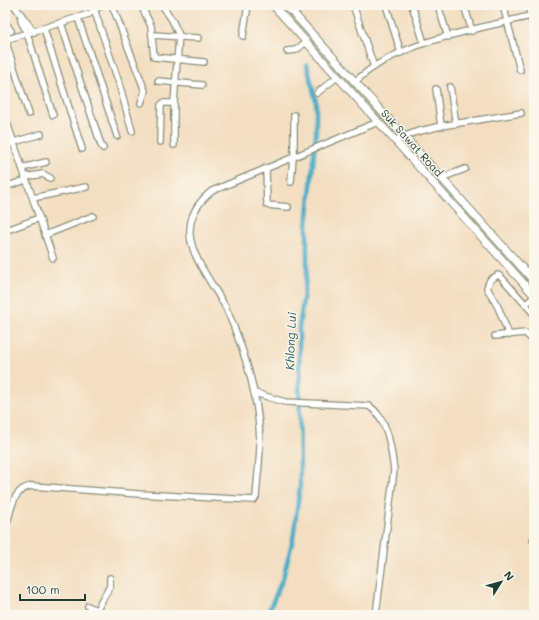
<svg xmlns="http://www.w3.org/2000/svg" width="539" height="620" viewBox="0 0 539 620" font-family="Mali,sans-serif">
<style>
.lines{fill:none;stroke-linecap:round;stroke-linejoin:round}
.canal{stroke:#47abc7;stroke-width:4.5}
.minor-casing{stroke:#898e7a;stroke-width:8}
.major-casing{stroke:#898e7a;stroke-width:9}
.minor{stroke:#fff;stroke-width:5.5}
.major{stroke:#fff;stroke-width:7}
.labels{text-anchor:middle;stroke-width:3;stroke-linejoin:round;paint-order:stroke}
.street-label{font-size:11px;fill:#1f3d34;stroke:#fbf7ec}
.water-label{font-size:12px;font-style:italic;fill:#2b5e60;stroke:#fbf7ec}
</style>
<rect width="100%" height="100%" fill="#fbf7ec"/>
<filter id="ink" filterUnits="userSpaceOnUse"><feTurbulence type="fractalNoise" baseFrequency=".025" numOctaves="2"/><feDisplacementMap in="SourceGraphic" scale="8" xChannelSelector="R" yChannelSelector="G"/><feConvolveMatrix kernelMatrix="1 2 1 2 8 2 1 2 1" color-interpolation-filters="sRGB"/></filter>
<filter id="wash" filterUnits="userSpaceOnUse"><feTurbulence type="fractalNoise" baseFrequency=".012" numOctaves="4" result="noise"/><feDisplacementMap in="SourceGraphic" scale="16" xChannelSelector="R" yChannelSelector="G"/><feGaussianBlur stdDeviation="0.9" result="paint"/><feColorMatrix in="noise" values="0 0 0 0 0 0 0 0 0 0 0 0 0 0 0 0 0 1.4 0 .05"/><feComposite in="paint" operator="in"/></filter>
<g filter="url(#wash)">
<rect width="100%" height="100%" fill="#f3dec1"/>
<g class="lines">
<!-- canal -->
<path class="canal" d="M 267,615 L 283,578 L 293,539 L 300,486 L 299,328 L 307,272 L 307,226 L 316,134 L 316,102 L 307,65"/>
</g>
</g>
<g filter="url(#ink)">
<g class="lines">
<defs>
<g id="minor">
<path d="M 14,5 L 34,32"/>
<path d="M 112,5 L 145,91 L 141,103"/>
<path d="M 141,5 L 151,26 L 154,57 L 204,62"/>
<path d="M 162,5 L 172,20 L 179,35 L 174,103 L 174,145"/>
<path d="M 353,5 L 374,67"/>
<path d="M 386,5 L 401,53"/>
<path d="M 412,5 L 424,43"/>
<path d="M 438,5 L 448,37"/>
<path d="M 464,5 L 472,31"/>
<path d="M 503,5 L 520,70"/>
<path d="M 528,5 L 534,29"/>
<path d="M 95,12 L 119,83 L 132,131"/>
<path d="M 21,15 L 21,21 L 27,33 L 53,115"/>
<path d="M 78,18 L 117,136"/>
<path d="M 5,22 L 11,31"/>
<path d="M 61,23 L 101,145 L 103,148"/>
<path d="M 44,29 L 82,149"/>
<path d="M 153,35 L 198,38"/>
<path d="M 243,36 L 248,5"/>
<path d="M 5,40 L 89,14 L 102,5"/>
<path d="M 5,40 L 29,114"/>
<path d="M 287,51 L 296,50 L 306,42"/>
<path d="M 158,81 L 202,85"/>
<path d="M 355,82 C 396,41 479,29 534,15"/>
<path d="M 450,87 L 456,124"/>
<path d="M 436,89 L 441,126"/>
<path d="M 317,93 L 337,77"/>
<path d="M 294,115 L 294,157"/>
<path d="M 5,117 L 53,258"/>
<path d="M 395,140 L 416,132 L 441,126 L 521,113"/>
<path d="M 14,142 L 41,134"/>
<path d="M 160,142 L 161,105 L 163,103 L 174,103"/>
<path d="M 5,145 L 14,143"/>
<path d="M 22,168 L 46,162"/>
<path d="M 266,168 L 267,205 L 288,207"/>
<path d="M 25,177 L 43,174 L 50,178"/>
<path d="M 441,178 L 465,169"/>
<path d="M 291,182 L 293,158"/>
<path d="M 5,187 L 26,180"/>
<path d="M 33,198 L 86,187"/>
<path d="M 10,229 L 39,218"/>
<path d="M 45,235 L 93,216"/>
<path d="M 526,304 L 534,297"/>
<path d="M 509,335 L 498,307 L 487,288 L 490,280 L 498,275 L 501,277 L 534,314"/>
<path d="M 495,336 L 525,333 L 534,341"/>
<path d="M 255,393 L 285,402 L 369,406 C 388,418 391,448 394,470 L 376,615"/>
<path d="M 5,528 C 12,511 11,489 32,486 L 139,494 L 254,500 L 256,497 C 257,479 260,461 260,443 C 259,396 245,351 226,308 C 215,287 192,259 190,235 C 189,217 198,202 212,191 L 378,122"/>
<path d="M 533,540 L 534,540"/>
<path d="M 88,606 L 106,615"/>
<path d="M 94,615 L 110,586 L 110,578"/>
</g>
<g id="major">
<path d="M 273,5 L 534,295"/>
<path d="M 286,5 L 534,281"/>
</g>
</defs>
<!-- minor casing -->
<use href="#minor" class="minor-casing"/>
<!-- major casing -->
<use href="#major" class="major-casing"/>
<!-- minor -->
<use href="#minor" class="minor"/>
<!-- major -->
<use href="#major" class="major"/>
</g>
</g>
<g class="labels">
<!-- street labels -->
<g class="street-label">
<text transform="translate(412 143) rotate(48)" y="4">Suk Sawat Road</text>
</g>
<!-- water labels -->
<g class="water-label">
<text transform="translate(291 341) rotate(-88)" y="4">Khlong Lui</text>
</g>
</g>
<!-- margin -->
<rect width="539" height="620" fill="none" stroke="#fbf7ec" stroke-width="20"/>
<!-- north arrow -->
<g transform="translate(501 582) rotate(53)" stroke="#fbf7ec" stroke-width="3" paint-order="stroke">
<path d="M0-3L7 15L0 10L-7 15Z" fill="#1f3d34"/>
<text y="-6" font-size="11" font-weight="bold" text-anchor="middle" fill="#1f3d34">N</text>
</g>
<!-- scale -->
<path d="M20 594v6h65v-6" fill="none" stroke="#1f3d34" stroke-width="2"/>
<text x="26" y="594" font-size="12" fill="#1f3d34" stroke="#fbf7ec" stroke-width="3" paint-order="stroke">100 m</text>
</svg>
